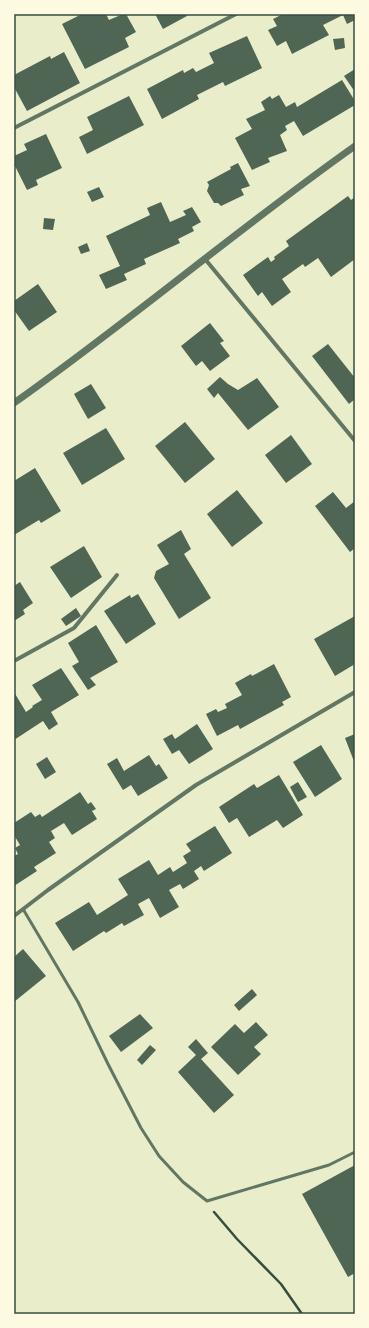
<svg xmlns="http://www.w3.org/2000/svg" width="369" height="1328" viewBox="0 0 369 1328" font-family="Roboto,sans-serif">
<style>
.building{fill:#4f6655}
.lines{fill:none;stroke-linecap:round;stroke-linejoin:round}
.path{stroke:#344e41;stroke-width:2.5}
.service{stroke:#617663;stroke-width:3}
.minor{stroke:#617663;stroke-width:4}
.tertiary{stroke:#617663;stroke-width:7}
.neatline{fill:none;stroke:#344e41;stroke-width:1.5}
</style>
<rect width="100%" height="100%" fill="#e9edc9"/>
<!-- building -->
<g class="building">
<path d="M 82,14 L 106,14 L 109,20 L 123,14 L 126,14 L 136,32 L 125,38 L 129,47 L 85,69 L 62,24 Z"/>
<path d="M 155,14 L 186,14 L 187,16 L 163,29 Z"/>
<path d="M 283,14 L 355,14 L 355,20 L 347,24 L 343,15 L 323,25 L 329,35 L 292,54 L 286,41 L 277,46 L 268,30 L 277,26 L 273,19 Z"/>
<path d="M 247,36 L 262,68 L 225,86 L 223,82 L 197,95 L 199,99 L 162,119 L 147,89 L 183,70 L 184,73 L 193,68 L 196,72 L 214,63 L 209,53 Z"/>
<path d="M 344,38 L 345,48 L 335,50 L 333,39 Z"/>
<path d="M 64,52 L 80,83 L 27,111 L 14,87 L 14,75 L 50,56 L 51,59 Z"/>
<path d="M 355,69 L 355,92 L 344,76 Z"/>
<path d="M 342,80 L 355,101 L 355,105 L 303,136 L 294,121 L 285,126 L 287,130 L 280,135 L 287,151 L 268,158 L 270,162 L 252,170 L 235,138 L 252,129 L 246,119 L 265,110 L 261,102 L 270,96 L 272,99 L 279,95 L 286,107 L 295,102 L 297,107 Z"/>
<path d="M 129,96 L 144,125 L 87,154 L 79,137 L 93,130 L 87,117 Z"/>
<path d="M 46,134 L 62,168 L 36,180 L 38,185 L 27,190 L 14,164 L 14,156 L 27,150 L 24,144 Z"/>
<path d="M 238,163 L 250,186 L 241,189 L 244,195 L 221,206 L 218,203 L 214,203 L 207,191 L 209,185 L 207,182 L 231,169 L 230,167 Z"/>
<path d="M 99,187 L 104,197 L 92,202 L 87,192 Z"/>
<path d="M 348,196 L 351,200 L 355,197 L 355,231 L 354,232 L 355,259 L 331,277 L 318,258 L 305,267 L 303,264 L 282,279 L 291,292 L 272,306 L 262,292 L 258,296 L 243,275 L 268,257 L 271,262 L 275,259 L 274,257 L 289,246 L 286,241 Z"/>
<path d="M 161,202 L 170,222 L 186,215 L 183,211 L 192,207 L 201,222 L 192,227 L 194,231 L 178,239 L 180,243 L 144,259 L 146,264 L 124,274 L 127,280 L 106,289 L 99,275 L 120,266 L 106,236 L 150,215 L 147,208 Z"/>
<path d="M 44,218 L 55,219 L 53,230 L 43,229 Z"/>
<path d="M 87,243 L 90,251 L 81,254 L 78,247 Z"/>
<path d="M 38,284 L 57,312 L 29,331 L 14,310 L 14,301 Z"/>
<path d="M 210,323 L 224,341 L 220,343 L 230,356 L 210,371 L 202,361 L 196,366 L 181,346 Z"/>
<path d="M 328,344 L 355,378 L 355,399 L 349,404 L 312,356 Z"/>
<path d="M 220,377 L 228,384 L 238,390 L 257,378 L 279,407 L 248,430 L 218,393 L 214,398 L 207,389 Z"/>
<path d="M 91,384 L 106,408 L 88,419 L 74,394 Z"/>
<path d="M 185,422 L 215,459 L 185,483 L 155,446 Z"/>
<path d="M 106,428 L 125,459 L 82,485 L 63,453 Z"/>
<path d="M 291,435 L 312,464 L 286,483 L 265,455 Z"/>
<path d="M 35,468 L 61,511 L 41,523 L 39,520 L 14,535 L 14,481 Z"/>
<path d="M 237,490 L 263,523 L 232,547 L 207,514 Z"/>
<path d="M 333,492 L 346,508 L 355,501 L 355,548 L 350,552 L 315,506 Z"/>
<path d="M 181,530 L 191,549 L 184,554 L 211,598 L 179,619 L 154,578 L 156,571 L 169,564 L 157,545 Z"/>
<path d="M 84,546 L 102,577 L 71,598 L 50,567 Z"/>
<path d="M 20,582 L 33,603 L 23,610 L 25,614 L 14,621 L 14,586 Z"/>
<path d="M 138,594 L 156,624 L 126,644 L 104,611 L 130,595 L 131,598 Z"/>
<path d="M 76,608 L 81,616 L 66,626 L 61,619 Z"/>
<path d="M 355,616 L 355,664 L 335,676 L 314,639 Z"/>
<path d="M 96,625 L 118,662 L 90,678 L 96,685 L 88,690 L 72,666 L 79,662 L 68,643 Z"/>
<path d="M 274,664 L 291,697 L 282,702 L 284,705 L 240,729 L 238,725 L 217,736 L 206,714 L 216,709 L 218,712 L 227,708 L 225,704 L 242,695 L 235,683 L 251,674 L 252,676 Z"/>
<path d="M 61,668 L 79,695 L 51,712 L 58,724 L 49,730 L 43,721 L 14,740 L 14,692 L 26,712 L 33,707 L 32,706 L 42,700 L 32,685 Z"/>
<path d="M 197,724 L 213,749 L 189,764 L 179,750 L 172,754 L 163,739 L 172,734 L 175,739 Z"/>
<path d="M 355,734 L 355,764 L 345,738 Z"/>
<path d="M 321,745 L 342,779 L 315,797 L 293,762 Z"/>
<path d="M 149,755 L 156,766 L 159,764 L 168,778 L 138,796 L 131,785 L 123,790 L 107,764 L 117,758 L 124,771 Z"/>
<path d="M 47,757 L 56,772 L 45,779 L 36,764 Z"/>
<path d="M 279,775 L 303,815 L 283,828 L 277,820 L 249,837 L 237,818 L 229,823 L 219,807 L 254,784 L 257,788 Z"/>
<path d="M 298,782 L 307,797 L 298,802 L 290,787 Z"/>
<path d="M 80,792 L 88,804 L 91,802 L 96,809 L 92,811 L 97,819 L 72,835 L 64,823 L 51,831 L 55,838 L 49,842 L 56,853 L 34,867 L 37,871 L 14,886 L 14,856 L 18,854 L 15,848 L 20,845 L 14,835 L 14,823 L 31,812 L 35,817 L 40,814 L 42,817 Z"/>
<path d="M 215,826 L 232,853 L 204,871 L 201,866 L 194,871 L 199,879 L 183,889 L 180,884 L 169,890 L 179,907 L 160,918 L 149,898 L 138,904 L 144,915 L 124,926 L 122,923 L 106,933 L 104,931 L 73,951 L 55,923 L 89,902 L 97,915 L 128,895 L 118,879 L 149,860 L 158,875 L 170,867 L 173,872 L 187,863 L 183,856 L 191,851 L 186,844 Z"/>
<path d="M 23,949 L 46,976 L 14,1002 L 14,957 Z"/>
<path d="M 252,989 L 257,995 L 239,1011 L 234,1005 Z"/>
<path d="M 140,1014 L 153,1028 L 121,1052 L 109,1036 Z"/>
<path d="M 256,1022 L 268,1035 L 254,1047 L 261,1054 L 238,1075 L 211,1047 L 235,1024 L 244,1033 Z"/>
<path d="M 196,1039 L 208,1053 L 201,1059 L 234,1095 L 214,1113 L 178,1072 L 196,1055 L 188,1047 Z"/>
<path d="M 150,1045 L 156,1050 L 142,1065 L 137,1060 Z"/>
<path d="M 355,1165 L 355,1273 L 348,1277 L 302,1194 Z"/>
</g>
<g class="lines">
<!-- path -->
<path class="path" d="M 214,1212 L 237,1239 L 281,1284 L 302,1314"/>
<!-- service -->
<path class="service" d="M 23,909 L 78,1002 L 108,1064 L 141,1128 L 159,1156 L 183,1182 L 207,1201 L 329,1165 L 355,1152"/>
<!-- minor -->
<g class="minor">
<path d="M 14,128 L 236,14"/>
<path d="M 205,259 L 355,441"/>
<path d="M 14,661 L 74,628 L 117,575"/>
<path d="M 14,916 L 48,890 L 196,785 L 355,692"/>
</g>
<!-- tertiary -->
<path class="tertiary" d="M 14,403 C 130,321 239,228 355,146"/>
</g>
<!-- border -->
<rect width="369" height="1328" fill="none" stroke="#fefae0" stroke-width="30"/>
<rect x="15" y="15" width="339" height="1298" class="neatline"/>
</svg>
